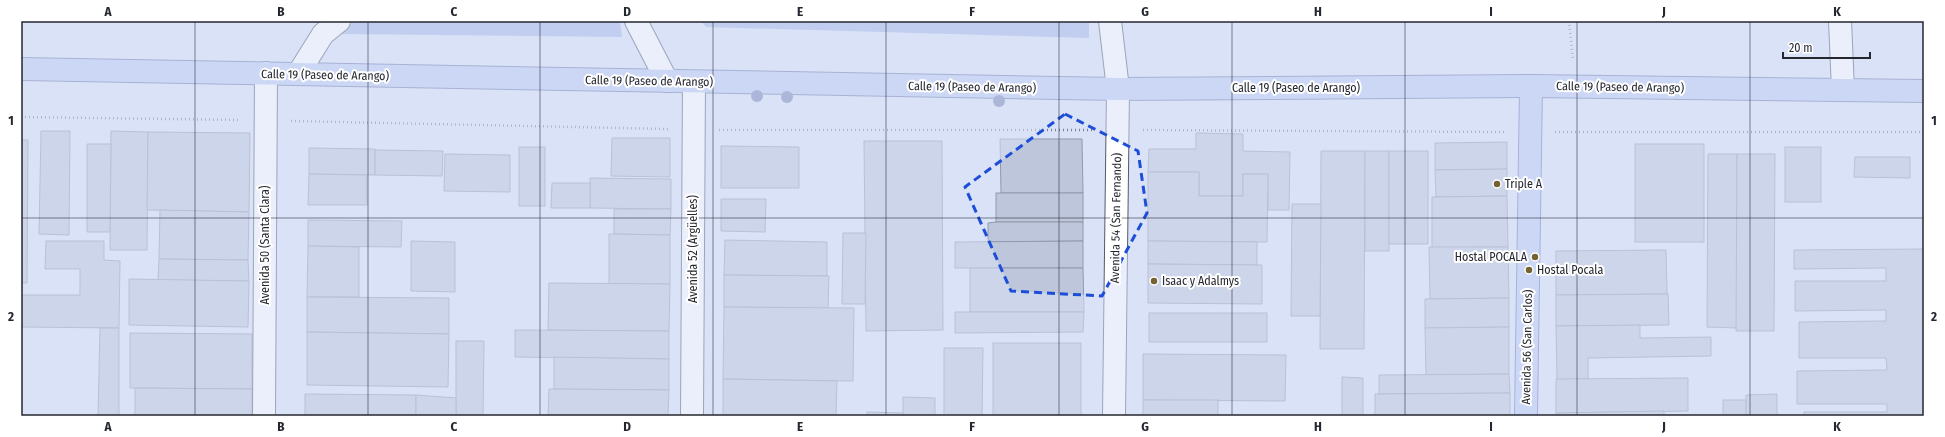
<svg xmlns="http://www.w3.org/2000/svg" width="1945" height="437" viewBox="0 0 1945 437" font-family="'Fira Sans Condensed',sans-serif">
<style>
.green{fill:#a4b6e4}
.building{fill:#bdc6da;stroke:#9199ad}
.lines{fill:none;stroke-linecap:round;stroke-linejoin:round}
.minor-casing{stroke:#535a6c;stroke-width:24}
.major-casing{stroke:#697aa9;stroke-width:24}
.path{stroke:#7c8190;stroke-width:2.5;stroke-dasharray:1 3;stroke-linecap:butt}
.minor{stroke:#fff;stroke-width:22}
.major{stroke:#bbcaf3;stroke-width:22}
.tree{fill:#7482b3}
.marked{fill:none;stroke:#1d4ed8;stroke-width:3;stroke-dasharray:8 5;stroke-linejoin:round}
.grid{fill:none;stroke:#24272f;stroke-width:1;stroke-opacity:0.55}
.poi-dot{fill:#756231;stroke:#fff;stroke-width:1.5}
.labels{text-anchor:middle;stroke-width:4;stroke-linejoin:round;paint-order:stroke}
.street-label{font-size:12px;fill:#24272f;stroke:#fff}
.poi-label{font-size:12px;fill:#24272f;stroke:#fff;text-anchor:start}
.neatline{fill:none;stroke:#24272f;stroke-width:1.5}
.grid-label{font-size:13px;text-anchor:middle;font-weight:bold;fill:#24272f}
</style>
<rect width="100%" height="100%" fill="#dae2f8"/>
<!-- green -->
<g class="green">
<path d="M 354,21 L 620,21 L 622,37 L 339,34 Z"/>
<path d="M 701,21 L 1089,21 L 1089,38 L 706,27 Z"/>
</g>
<!-- building -->
<g class="building">
<path d="M 41,131 L 70,131 L 69,235 L 39,234 Z"/>
<path d="M 111,131 L 148,132 L 147,250 L 110,250 Z"/>
<path d="M 148,132 L 250,133 L 249,212 L 147,210 Z"/>
<path d="M 1196,133 L 1243,134 L 1243,151 L 1290,152 L 1289,210 L 1268,210 L 1268,174 L 1243,174 L 1243,196 L 1199,196 L 1199,172 L 1148,172 L 1149,149 L 1196,149 Z"/>
<path d="M 612,138 L 670,138 L 670,177 L 611,176 Z"/>
<path d="M 1000,139 L 1082,139 L 1083,193 L 1001,193 Z"/>
<path d="M 21,140 L 28,140 L 27,283 L 21,283 Z"/>
<path d="M 864,141 L 942,141 L 943,330 L 866,331 Z"/>
<path d="M 1507,142 L 1507,169 L 1435,170 L 1435,143 Z"/>
<path d="M 87,144 L 111,144 L 110,232 L 87,232 Z"/>
<rect x="1635" y="144" width="69" height="98"/>
<path d="M 721,146 L 799,147 L 799,188 L 721,188 Z"/>
<rect x="519" y="147" width="26" height="59"/>
<rect x="1785" y="147" width="36" height="55"/>
<path d="M 309,148 L 375,149 L 375,175 L 309,174 Z"/>
<path d="M 375,150 L 443,151 L 442,176 L 375,175 Z"/>
<path d="M 1321,151 L 1365,151 L 1364,349 L 1320,349 Z"/>
<rect x="1365" y="151" width="24" height="100"/>
<rect x="1389" y="151" width="39" height="93"/>
<path d="M 445,154 L 510,155 L 510,192 L 444,191 Z"/>
<path d="M 1708,154 L 1737,154 L 1737,328 L 1707,327 Z"/>
<path d="M 1737,154 L 1775,154 L 1774,331 L 1736,331 Z"/>
<path d="M 1855,157 L 1910,157 L 1910,178 L 1854,177 Z"/>
<path d="M 1507,169 L 1507,196 L 1436,197 L 1435,170 Z"/>
<path d="M 1148,172 L 1199,172 L 1199,196 L 1243,196 L 1243,174 L 1268,174 L 1267,242 L 1148,241 Z"/>
<path d="M 309,174 L 367,175 L 367,205 L 308,205 Z"/>
<path d="M 590,178 L 671,179 L 671,209 L 590,208 Z"/>
<path d="M 552,183 L 590,183 L 590,208 L 551,208 Z"/>
<rect x="996" y="193" width="87" height="29"/>
<path d="M 1507,196 L 1508,247 L 1432,248 L 1432,197 Z"/>
<path d="M 721,199 L 766,199 L 765,232 L 721,231 Z"/>
<path d="M 1292,204 L 1321,204 L 1320,316 L 1291,316 Z"/>
<path d="M 614,209 L 671,209 L 670,235 L 614,234 Z"/>
<path d="M 160,210 L 249,212 L 248,260 L 159,259 Z"/>
<path d="M 308,220 L 402,221 L 401,247 L 308,246 Z"/>
<path d="M 996,222 L 1083,222 L 1083,241 L 988,242 L 988,223 Z"/>
<path d="M 843,233 L 866,233 L 865,304 L 842,304 Z"/>
<path d="M 609,234 L 670,235 L 670,284 L 609,284 Z"/>
<path d="M 725,240 L 827,242 L 827,276 L 724,275 Z"/>
<path d="M 46,241 L 104,241 L 104,260 L 120,261 L 119,328 L 21,327 L 21,295 L 80,295 L 80,269 L 45,269 Z"/>
<path d="M 411,241 L 455,242 L 455,292 L 411,291 Z"/>
<path d="M 1083,241 L 1083,268 L 955,268 L 955,242 Z"/>
<path d="M 1148,241 L 1257,242 L 1257,265 L 1148,264 Z"/>
<path d="M 308,246 L 359,247 L 359,297 L 307,297 Z"/>
<path d="M 1429,247 L 1508,247 L 1509,298 L 1430,299 Z"/>
<path d="M 1924,249 L 1924,416 L 1804,416 L 1804,412 L 1887,412 L 1887,404 L 1797,404 L 1797,371 L 1887,370 L 1886,358 L 1799,358 L 1799,322 L 1886,321 L 1886,310 L 1795,311 L 1795,281 L 1886,281 L 1886,268 L 1794,269 L 1794,250 Z"/>
<path d="M 1666,250 L 1667,294 L 1556,295 L 1556,251 Z"/>
<path d="M 159,259 L 248,260 L 249,281 L 158,280 Z"/>
<path d="M 1148,264 L 1262,265 L 1262,304 L 1148,303 Z"/>
<path d="M 970,268 L 1083,268 L 1084,312 L 970,312 Z"/>
<path d="M 724,275 L 829,276 L 828,308 L 724,307 Z"/>
<path d="M 129,279 L 249,281 L 248,327 L 129,325 Z"/>
<path d="M 549,283 L 670,284 L 669,331 L 548,330 Z"/>
<path d="M 1668,294 L 1669,325 L 1556,326 L 1556,295 Z"/>
<path d="M 307,297 L 449,298 L 449,334 L 307,332 Z"/>
<path d="M 1509,298 L 1509,327 L 1425,328 L 1425,299 Z"/>
<path d="M 724,307 L 854,308 L 853,381 L 723,379 Z"/>
<path d="M 955,312 L 1084,312 L 1083,332 L 955,333 Z"/>
<rect x="1149" y="313" width="118" height="29"/>
<path d="M 1640,325 L 1640,338 L 1711,337 L 1711,356 L 1588,358 L 1588,379 L 1557,380 L 1556,326 Z"/>
<path d="M 1509,327 L 1509,374 L 1426,375 L 1425,328 Z"/>
<path d="M 100,328 L 119,328 L 119,416 L 98,416 Z"/>
<path d="M 515,330 L 669,331 L 669,359 L 515,357 Z"/>
<path d="M 307,332 L 449,334 L 448,387 L 307,385 Z"/>
<path d="M 130,333 L 252,334 L 252,389 L 130,388 Z"/>
<path d="M 456,341 L 484,341 L 483,416 L 456,416 Z"/>
<rect x="993" y="343" width="88" height="73"/>
<path d="M 944,348 L 983,348 L 982,416 L 944,416 Z"/>
<path d="M 1143,354 L 1286,355 L 1285,401 L 1143,400 Z"/>
<path d="M 554,357 L 669,359 L 669,390 L 554,389 Z"/>
<path d="M 1509,374 L 1510,393 L 1379,394 L 1379,375 Z"/>
<path d="M 1342,377 L 1363,378 L 1363,416 L 1342,416 Z"/>
<path d="M 1688,378 L 1688,411 L 1556,413 L 1556,379 Z"/>
<path d="M 723,379 L 837,381 L 836,416 L 723,416 Z"/>
<path d="M 135,388 L 252,389 L 252,416 L 135,416 Z"/>
<path d="M 549,389 L 669,390 L 668,416 L 548,416 Z"/>
<path d="M 1510,393 L 1510,416 L 1375,416 L 1375,394 Z"/>
<path d="M 305,394 L 416,395 L 416,416 L 305,416 Z"/>
<path d="M 1777,394 L 1777,416 L 1746,416 L 1746,395 Z"/>
<path d="M 416,395 L 456,398 L 456,416 L 416,416 Z"/>
<path d="M 903,397 L 935,398 L 935,416 L 903,416 Z"/>
<rect x="1143" y="400" width="75" height="16"/>
<rect x="1723" y="400" width="23" height="16"/>
<path d="M 1664,411 L 1664,416 L 1556,416 L 1556,413 Z"/>
<path d="M 867,412 L 904,413 L 903,416 L 867,416 Z"/>
</g>
<g class="lines">
<defs>
<g id="minor">
<path d="M 636,21 L 667,81"/>
<path d="M 1110,21 L 1118,89 L 1114,416"/>
<path d="M 1840,21 L 1843,90"/>
<path d="M 298,74 L 323,34 L 339,21"/>
<path d="M 264,416 L 266,73"/>
<path d="M 692,416 L 694,82"/>
</g>
<g id="major">
<path d="M 21,69 L 1118,89 L 1531,86 L 1924,91"/>
<path d="M 1526,416 L 1531,86"/>
</g>
</defs>
<!-- minor casing -->
<use href="#minor" class="minor-casing"/>
<!-- major casing -->
<use href="#major" class="major-casing"/>
<!-- path -->
<g class="path">
<path d="M 1569,21 L 1573,60"/>
<path d="M 21,117 L 240,120"/>
<path d="M 291,121 L 668,129"/>
<path d="M 719,130 L 1092,130"/>
<path d="M 1143,130 L 1504,132"/>
<path d="M 1555,132 L 1923,132 L 1924,135"/>
</g>
<!-- minor -->
<use href="#minor" class="minor"/>
<!-- major -->
<use href="#major" class="major"/>
</g>
<!-- trees -->
<g class="tree">
<circle cx="757" cy="96" r="6"/>
<circle cx="787" cy="97" r="6"/>
<circle cx="999" cy="101" r="6"/>
</g>
<!-- marked area -->
<path d="M0 0H1945V437H0ZM 1065,114 L 1138,151 L 1147,213 L 1102,296 L 1011,291 L 965,187 Z" fill="#dae2f8" fill-opacity=".55" fill-rule="evenodd"/>
<path class="marked" d="M 1065,114 L 1138,151 L 1147,213 L 1102,296 L 1011,291 L 965,187 Z"/>
<!-- grid -->
<path class="grid" d="M 195,21 L 195,416M 368,21 L 368,416M 540,21 L 540,416M 713,21 L 713,416M 886,21 L 886,416M 1059,21 L 1059,416M 1232,21 L 1232,416M 1405,21 L 1405,416M 1577,21 L 1577,416M 1750,21 L 1750,416M 21,218 L 1924,218"/>
<!-- markers -->
<g class="poi-dot">
<circle cx="1497" cy="184" r="4"/>
<circle cx="1535" cy="257" r="4"/>
<circle cx="1529" cy="270" r="4"/>
<circle cx="1154" cy="281" r="4"/>
</g>
<g class="labels">
<!-- street labels -->
<g class="street-label">
<text transform="translate(325 75) rotate(1)" y="4">Calle 19 (Paseo de Arango)</text>
<text transform="translate(649 81) rotate(1)" y="4">Calle 19 (Paseo de Arango)</text>
<text transform="translate(972 87) rotate(1)" y="4">Calle 19 (Paseo de Arango)</text>
<text transform="translate(1620 87) rotate(1)" y="4">Calle 19 (Paseo de Arango)</text>
<text x="1296" y="92">Calle 19 (Paseo de Arango)</text>
<text transform="translate(1116 218) rotate(-89)" y="4">Avenida 54 (San Fernando)</text>
<text transform="translate(265 245) rotate(-90)" y="4">Avenida 50 (Santa Clara)</text>
<text transform="translate(693 249) rotate(-90)" y="4">Avenida 52 (Argüelles)</text>
<text transform="translate(1527 347) rotate(-89)" y="4">Avenida 56 (San Carlos)</text>
</g>
<!-- poi labels -->
<g class="poi-label">
<text x="1505" y="188">Triple A</text>
<text x="1527" y="261" text-anchor="end">Hostal POCALA</text>
<text x="1537" y="274">Hostal Pocala</text>
<text x="1162" y="285">Isaac y Adalmys</text>
</g>
</g>
<!-- border -->
<rect width="1945" height="437" fill="none" stroke="#ffffff" stroke-width="44"/>
<!-- scale -->
<path d="M1783 52v6h87v-6" fill="none" stroke="#24272f" stroke-width="2"/>
<text x="1789" y="52" font-size="12" fill="#24272f" stroke="#ffffff" stroke-width="3" paint-order="stroke">20 m</text>
<rect x="22" y="22" width="1901" height="393" class="neatline"/>
<g class="grid-label">
<text x="108" y="16">A</text>
<text x="281" y="16">B</text>
<text x="454" y="16">C</text>
<text x="627" y="16">D</text>
<text x="800" y="16">E</text>
<text x="972" y="16">F</text>
<text x="1145" y="16">G</text>
<text x="1318" y="16">H</text>
<text x="1491" y="16">I</text>
<text x="1664" y="16">J</text>
<text x="1837" y="16">K</text>
<text x="11" y="125">1</text>
<text x="1934" y="125">1</text>
<text x="11" y="321">2</text>
<text x="1934" y="321">2</text>
<text x="108" y="431">A</text>
<text x="281" y="431">B</text>
<text x="454" y="431">C</text>
<text x="627" y="431">D</text>
<text x="800" y="431">E</text>
<text x="972" y="431">F</text>
<text x="1145" y="431">G</text>
<text x="1318" y="431">H</text>
<text x="1491" y="431">I</text>
<text x="1664" y="431">J</text>
<text x="1837" y="431">K</text>
</g>
</svg>
